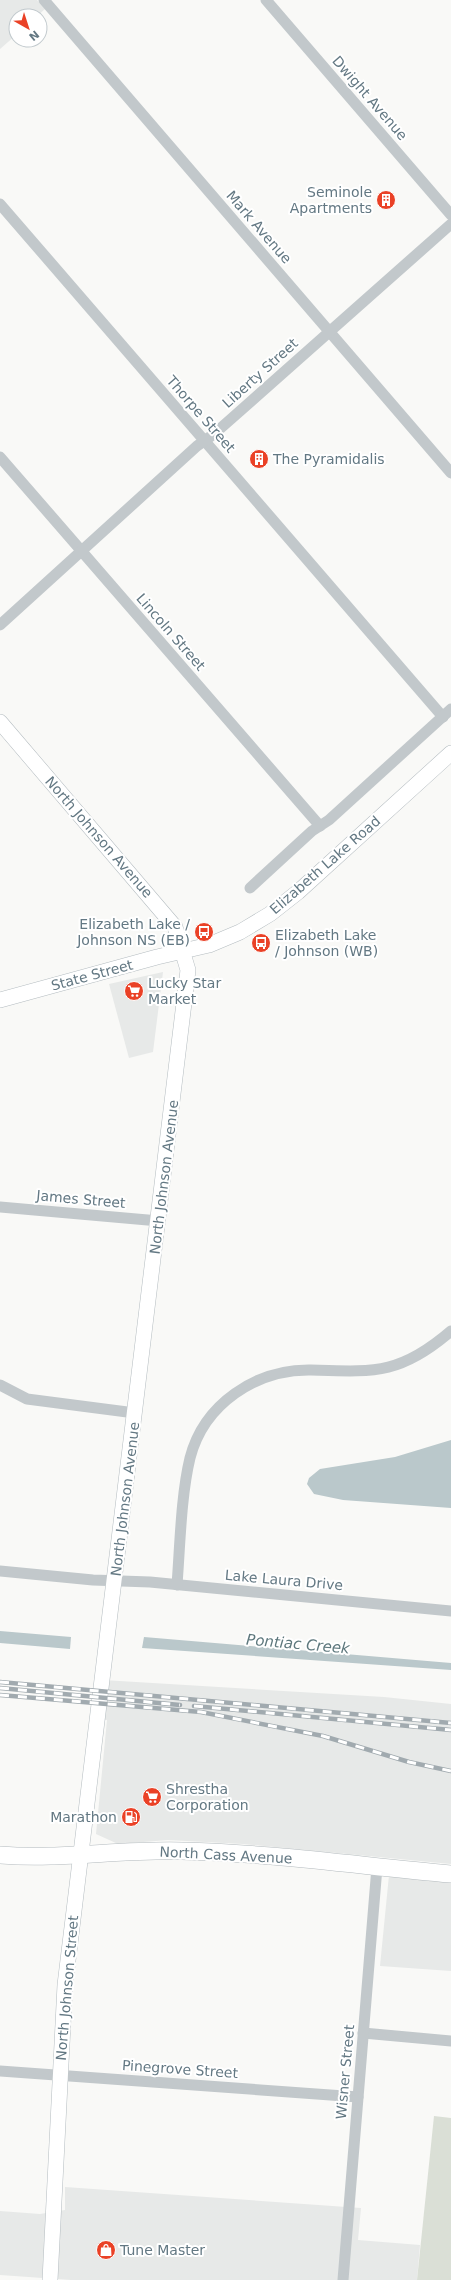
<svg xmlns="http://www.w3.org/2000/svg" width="451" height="2280" viewBox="0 0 451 2280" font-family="'DejaVu Sans',sans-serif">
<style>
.built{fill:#e7e9e8}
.green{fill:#dadfd6}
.water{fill:#bac8cb}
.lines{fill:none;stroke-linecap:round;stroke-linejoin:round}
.secondary-casing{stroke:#b4bcc0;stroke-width:16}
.primary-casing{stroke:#b3babe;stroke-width:18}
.street{stroke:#c2c8cb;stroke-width:11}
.secondary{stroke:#fff;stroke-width:15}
.primary{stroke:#fff;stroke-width:17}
.rail-casing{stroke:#a1aaaf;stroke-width:4.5}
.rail{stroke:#fff;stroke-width:3;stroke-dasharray:9;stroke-linecap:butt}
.labels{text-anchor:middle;stroke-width:4;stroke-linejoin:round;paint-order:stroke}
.street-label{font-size:14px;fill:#637883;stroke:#fff}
.poi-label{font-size:14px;fill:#637883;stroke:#fff;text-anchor:start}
.water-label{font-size:15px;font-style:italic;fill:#5e787d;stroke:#fff}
</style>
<rect width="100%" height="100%" fill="#f9f9f7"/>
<!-- built -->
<g class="built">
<path d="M 0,0 L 37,0 L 45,9 L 37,16 L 16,16 L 16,35 L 0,49 Z"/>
<path d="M 163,972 L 153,1052 L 129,1058 L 109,984 Z"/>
<path d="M 103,1680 L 384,1697 L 451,1704 L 451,1864 L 243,1844 L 168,1840 L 118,1844 L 96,1834 L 107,1720 L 98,1719 Z"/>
<path d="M 389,1875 L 451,1881 L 451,1971 L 380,1966 Z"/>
<path d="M 65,2187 L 361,2208 L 358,2240 L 420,2245 L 417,2280 L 71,2280 L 0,2275 L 0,2211 L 40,2214 L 65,2210 Z"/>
</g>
<!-- green -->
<path class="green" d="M 434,2116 L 451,2118 L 451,2280 L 417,2280 Z"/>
<!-- water -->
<g class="water">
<path d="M 451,1440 L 451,1508 L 343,1500 L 314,1494 L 307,1484 L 309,1478 L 320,1469 L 395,1457 Z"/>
<path d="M 0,1631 L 71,1637 L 70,1649 L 0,1643 Z"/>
<path d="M 144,1637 L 451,1663 L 451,1670 L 142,1648 Z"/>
</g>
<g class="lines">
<defs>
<g id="secondary">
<path d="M 0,722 L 175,927 L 188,970 L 65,1985 L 50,2280"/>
<path d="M 0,1000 L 157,957 L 209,945 L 240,932 L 270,914 L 298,892 L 451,753"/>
</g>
<path id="primary" d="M 0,1855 C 61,1860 121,1849 182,1851 C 272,1853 361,1866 451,1874"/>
</defs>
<!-- secondary casing -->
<use href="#secondary" class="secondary-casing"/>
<!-- primary casing -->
<use href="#primary" class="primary-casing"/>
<!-- street -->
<g class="street">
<path d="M 44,0 L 451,473"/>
<path d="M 266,0 L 451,215"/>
<path d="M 0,204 L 443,717"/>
<path d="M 0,457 L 320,826"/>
<path d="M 0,625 L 197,446 L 214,434 L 451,224"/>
<path d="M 250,888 L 312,831 L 329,820 L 451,709"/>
<path d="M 0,1207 L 159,1221"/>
<path d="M 0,1385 L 27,1399 L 135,1413"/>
<path d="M 0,1571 L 93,1580 L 150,1582 L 451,1611"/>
<path d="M 177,1585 C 180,1546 181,1495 190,1458 C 204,1404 256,1369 311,1370 C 374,1372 400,1375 451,1331"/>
<path d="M 363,2033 L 451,2041"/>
<path d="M 0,2071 L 358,2097"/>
<path d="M 343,2280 L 377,1867"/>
</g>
<!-- secondary -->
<use href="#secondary" class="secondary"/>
<!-- primary -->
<use href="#primary" class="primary"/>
<defs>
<g id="rail">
<path d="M 0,1682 L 451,1723"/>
<path d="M 0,1688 L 180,1705"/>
<path d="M 0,1695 L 201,1712 L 323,1736 L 409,1762 L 451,1771"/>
<path d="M 194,1706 L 451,1730"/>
</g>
</defs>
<!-- rail casing -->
<use href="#rail" class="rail-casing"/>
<!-- rail -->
<use href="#rail" class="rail"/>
</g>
<!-- icons -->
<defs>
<symbol id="building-disc" viewBox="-11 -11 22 22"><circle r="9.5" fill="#ea4126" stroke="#fff"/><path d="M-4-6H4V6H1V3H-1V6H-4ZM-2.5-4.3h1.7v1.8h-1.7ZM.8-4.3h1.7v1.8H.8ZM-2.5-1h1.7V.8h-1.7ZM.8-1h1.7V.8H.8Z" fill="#fff"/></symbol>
<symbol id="bus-disc" viewBox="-11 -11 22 22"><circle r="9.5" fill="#ea4126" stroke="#fff"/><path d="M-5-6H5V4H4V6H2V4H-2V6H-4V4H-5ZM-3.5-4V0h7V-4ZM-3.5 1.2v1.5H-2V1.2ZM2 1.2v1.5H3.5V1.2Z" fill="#fff"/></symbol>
<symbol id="supermarket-disc" viewBox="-11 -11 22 22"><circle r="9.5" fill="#ea4126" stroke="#fff"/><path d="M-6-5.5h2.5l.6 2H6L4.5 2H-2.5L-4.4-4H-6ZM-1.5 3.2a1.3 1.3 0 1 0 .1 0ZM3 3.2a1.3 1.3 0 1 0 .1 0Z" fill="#fff"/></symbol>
<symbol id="fuel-disc" viewBox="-11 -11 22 22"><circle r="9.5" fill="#ea4126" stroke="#fff"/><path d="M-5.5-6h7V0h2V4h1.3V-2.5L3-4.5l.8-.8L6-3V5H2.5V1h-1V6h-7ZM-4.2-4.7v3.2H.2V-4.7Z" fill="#fff"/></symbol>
<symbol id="shop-disc" viewBox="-11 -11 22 22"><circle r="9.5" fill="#ea4126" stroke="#fff"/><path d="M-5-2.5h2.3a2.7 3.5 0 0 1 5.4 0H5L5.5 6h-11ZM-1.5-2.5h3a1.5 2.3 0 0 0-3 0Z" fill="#fff"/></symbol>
</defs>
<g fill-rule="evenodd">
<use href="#building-disc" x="375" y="189" width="22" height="22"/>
<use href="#building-disc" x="248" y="448" width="22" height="22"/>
<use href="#bus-disc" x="193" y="921" width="22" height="22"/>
<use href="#bus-disc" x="250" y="932" width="22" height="22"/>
<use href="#supermarket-disc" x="123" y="980" width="22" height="22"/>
<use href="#supermarket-disc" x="141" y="1786" width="22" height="22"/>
<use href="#fuel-disc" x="120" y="1806" width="22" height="22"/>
<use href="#shop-disc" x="95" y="2239" width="22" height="22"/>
</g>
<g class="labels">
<!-- street labels -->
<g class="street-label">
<text transform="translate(370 98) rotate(49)" y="5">Dwight Avenue</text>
<text transform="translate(259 227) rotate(49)" y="5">Mark Avenue</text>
<text transform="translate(260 373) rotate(-42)" y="5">Liberty Street</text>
<text transform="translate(201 414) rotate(49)" y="5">Thorpe Street</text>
<text transform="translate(171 632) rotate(49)" y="5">Lincoln Street</text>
<text transform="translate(99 837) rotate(49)" y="5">North Johnson Avenue</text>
<text transform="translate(325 865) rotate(-41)" y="5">Elizabeth Lake Road</text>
<text transform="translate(92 975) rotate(-15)" y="5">State Street</text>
<text transform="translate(164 1177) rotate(-83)" y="5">North Johnson Avenue</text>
<text transform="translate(81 1199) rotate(5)" y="5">James Street</text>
<text transform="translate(125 1499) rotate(-83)" y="5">North Johnson Avenue</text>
<text transform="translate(284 1580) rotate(5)" y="5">Lake Laura Drive</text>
<text transform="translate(226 1855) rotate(3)" y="5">North Cass Avenue</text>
<text transform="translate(67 1988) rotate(-85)" y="5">North Johnson Street</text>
<text transform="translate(180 2069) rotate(4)" y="5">Pinegrove Street</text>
<text transform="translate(345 2072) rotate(-85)" y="5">Wisner Street</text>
</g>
<!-- poi labels -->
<g class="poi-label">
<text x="372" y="197" text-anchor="end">Seminole<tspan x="372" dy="16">Apartments</tspan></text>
<text x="273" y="464">The Pyramidalis</text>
<text x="190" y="929" text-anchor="end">Elizabeth Lake /<tspan x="190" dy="16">Johnson NS (EB)</tspan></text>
<text x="275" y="940">Elizabeth Lake<tspan x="275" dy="16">/ Johnson (WB)</tspan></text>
<text x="148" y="988">Lucky Star<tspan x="148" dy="16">Market</tspan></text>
<text x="166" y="1794">Shrestha<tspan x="166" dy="16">Corporation</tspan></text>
<text x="117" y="1822" text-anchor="end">Marathon</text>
<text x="120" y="2255">Tune Master</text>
</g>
<!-- water labels -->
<g class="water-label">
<text transform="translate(298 1644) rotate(5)" y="5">Pontiac Creek</text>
</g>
</g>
<!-- north arrow -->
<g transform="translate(28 28) rotate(141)"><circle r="19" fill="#ffffff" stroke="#c1c9cd"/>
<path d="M0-3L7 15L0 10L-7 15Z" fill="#ea4126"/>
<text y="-6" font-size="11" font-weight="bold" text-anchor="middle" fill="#637883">N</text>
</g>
</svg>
